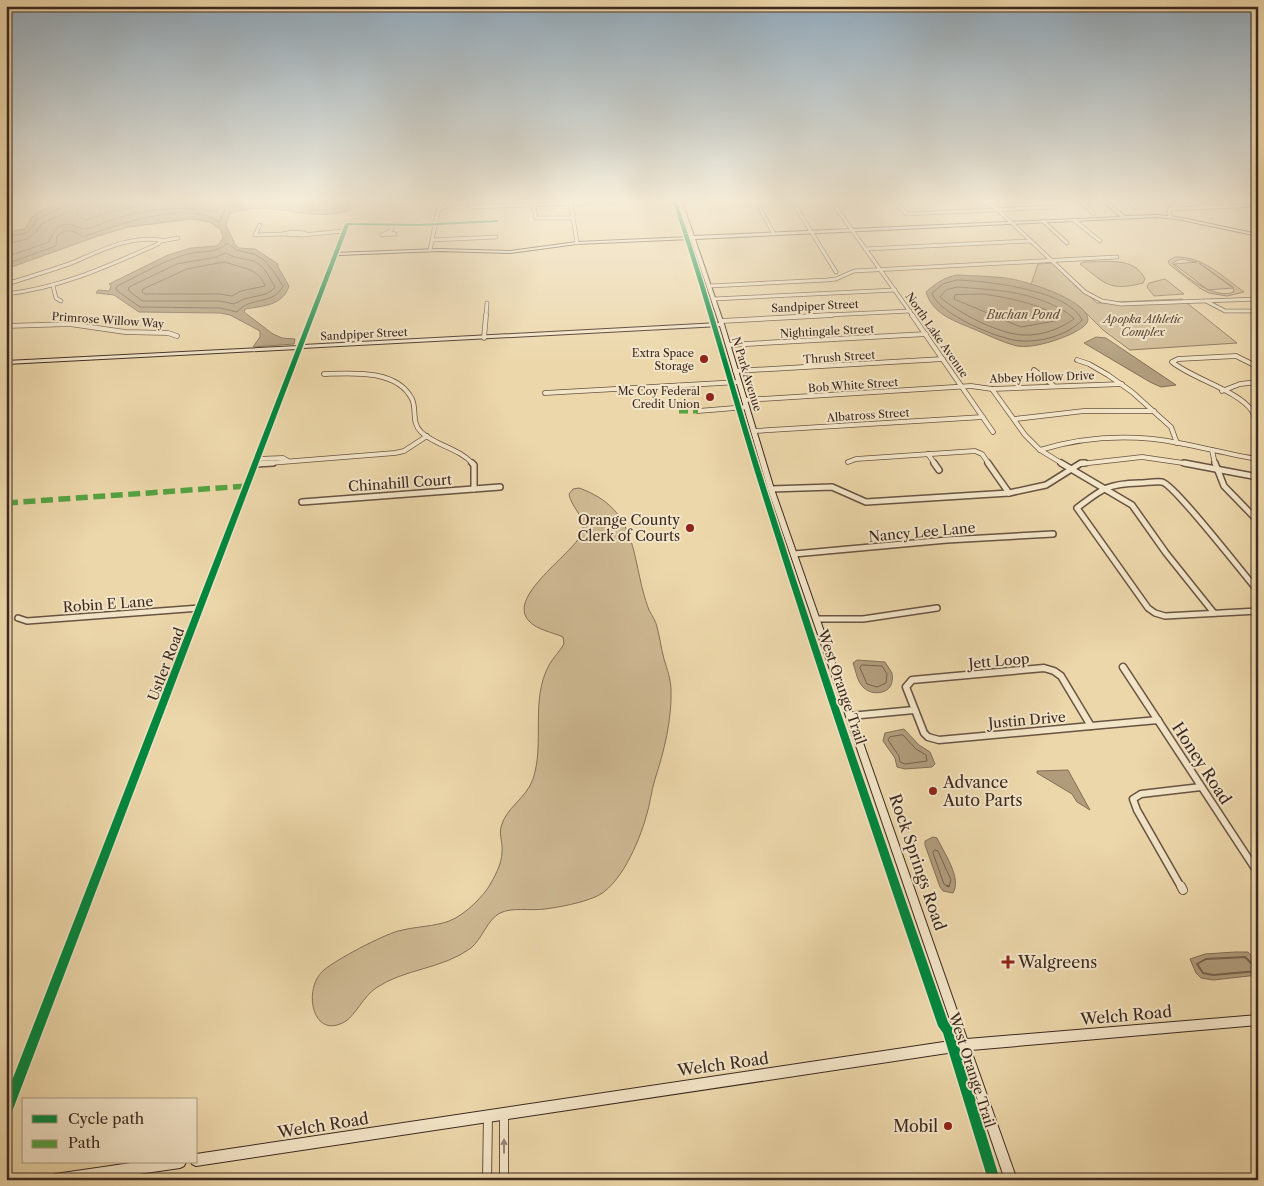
<svg xmlns="http://www.w3.org/2000/svg" width="1264" height="1186" viewBox="0 0 1264 1186" font-family="'Libre Caslon Text',serif">
<style>
.green{fill:#ceb993;stroke:#85715a;fill-rule:evenodd}
.water{fill:#b09c7b;stroke:#826e57}
.lines{fill:none;stroke-linecap:round;stroke-linejoin:round}
.shore-far1{stroke:#76624e;stroke-width:1}
.shore{stroke:#76624e;stroke-width:2}
.street-far4-casing{stroke:#685443;stroke-width:4.5}
.street-far3-casing{stroke:#685443;stroke-width:5.5}
.street-far2-casing{stroke:#685443;stroke-width:8}
.street-far1-casing{stroke:#685443;stroke-width:9}
.street-casing{stroke:#685443;stroke-width:10}
.secondary-casing{stroke:#3c2921;stroke-width:2}
.street-far4{stroke:#f3e5c8;stroke-width:3}
.street-far3{stroke:#f3e5c8;stroke-width:4}
.street-far2{stroke:#f3e5c8;stroke-width:5}
.street-far1{stroke:#f3e5c8;stroke-width:6}
.street{stroke:#f3e5c8;stroke-width:8}
.secondary{fill:#f3e5c8;fill-rule:evenodd}
.quiet-far1{stroke:#54a341;stroke-width:5;stroke-dasharray:9 5;stroke-linecap:butt}
.quiet{stroke:#54a341;stroke-width:5.5;stroke-dasharray:12 5.5;stroke-linecap:butt}
.cycleway-casing{stroke:#f3e5c8;stroke-width:3}
.cycleway{fill:#00873e;fill-rule:evenodd}
.oneway{fill:#988774}
.poi-dot{fill:#8f2418;stroke:#f3e5c8;stroke-width:2}
.labels{text-anchor:middle;stroke-width:4;stroke-linejoin:round;paint-order:stroke}
.far-street-label{font-size:11px;fill:#3c2921;stroke:#f3e5c8}
.far-park-label{font-size:11px;font-style:italic;fill:#594638;stroke:#f3e5c8}
.far-poi-label{font-size:11px;fill:#3c2921;stroke:#f3e5c8;text-anchor:end}
.far-water-label{font-size:12px;font-style:italic;fill:#5f4c3c;stroke:#f3e5c8}
.street-label{font-size:14px;fill:#3c2921;stroke:#f3e5c8}
.poi-label{font-size:14px;fill:#3c2921;stroke:#f3e5c8;text-anchor:end}
.near-street-label{font-size:16px;fill:#3c2921;stroke:#f3e5c8}
.near-poi-label{font-size:16px;fill:#3c2921;stroke:#f3e5c8;text-anchor:start}
</style>
<rect width="100%" height="100%" fill="#ecd7aa"/>
<filter id="stains"><feTurbulence type="fractalNoise" baseFrequency=".004" numOctaves="4"/><feColorMatrix values="0 0 0 0 .2 0 0 0 0 .09 0 0 0 0 .02 0 0 0 .5 -.17"/></filter>
<radialGradient id="worn" r=".72"><stop offset=".6" stop-color="#630" stop-opacity="0"/><stop offset="1" stop-color="#630" stop-opacity=".3"/></radialGradient>
<!-- green -->
<g class="green">
<path d="M 1175,257 C 1203,256 1223,277 1244,292 L 1227,296 L 1209,293 L 1201,289 L 1170,265 L 1168,261 ZM 1181,259 L 1197,262 L 1174,264 L 1208,290 L 1233,288 L 1199,263 L 1233,287 L 1234,292 C 1215,300 1183,276 1172,263 Z"/>
<path d="M 1084,262 C 1106,262 1134,256 1145,279 L 1143,283 C 1109,292 1105,283 1080,264 Z"/>
<path d="M 1054,263 L 1097,303 L 1182,299 L 1237,343 L 1130,350 L 1103,330 L 1079,306 L 1028,293 L 1038,264 Z"/>
<path d="M 1165,279 L 1184,294 L 1154,296 L 1147,287 L 1149,283 Z"/>
<path d="M 579,488 C 641,510 630,560 649,610 C 652,616 656,621 657,627 C 660,638 661,648 664,659 C 667,669 671,680 671,690 C 672,719 664,752 655,779 C 651,792 650,805 646,817 C 639,842 620,887 595,897 C 581,903 560,907 545,909 C 531,911 512,907 500,913 C 487,920 482,939 471,948 C 443,969 403,969 376,988 C 364,996 355,1015 346,1021 C 312,1042 302,988 324,970 C 337,959 381,936 398,931 C 412,927 428,927 443,923 C 460,919 478,902 488,888 C 494,878 502,864 502,852 C 503,844 499,835 501,827 C 506,807 526,799 533,779 C 545,743 530,700 549,665 C 553,658 560,651 564,644 L 563,637 C 552,632 537,630 529,621 C 504,595 583,548 583,529 C 584,515 571,507 569,494 L 573,489 Z"/>
</g>
<!-- water -->
<g class="water">
<path d="M 106,199 L 294,199 L 293,202 L 304,205 L 310,199 L 352,199 L 349,203 L 350,210 C 307,225 274,197 229,214 L 226,225 L 235,244 L 239,248 L 255,249 L 278,264 L 278,267 L 289,286 C 283,306 262,306 245,309 L 244,312 L 273,334 L 282,338 L 295,339 L 294,344 L 253,347 L 260,337 L 260,331 L 230,315 L 220,313 L 139,312 L 114,295 L 96,293 L 98,290 L 109,291 L 111,286 L 109,284 L 168,255 L 191,248 L 217,246 L 223,238 L 221,230 L 210,222 L 191,219 L 129,227 L 98,236 L 6,269 L 6,232 L 24,229 C 29,225 28,220 33,216 C 55,198 80,204 106,199 Z"/>
<path d="M 957,275 C 973,276 990,276 1006,278 C 1023,280 1086,299 1088,319 C 1088,325 1080,329 1075,332 C 1062,339 1033,349 1017,346 C 1001,342 986,334 971,328 C 952,320 932,313 926,292 C 936,283 943,278 957,275 Z"/>
<path d="M 1096,337 L 1106,338 L 1176,385 L 1161,387 L 1150,382 L 1084,343 Z"/>
<path d="M 857,660 L 885,662 L 892,673 C 892,675 893,678 892,681 C 891,694 872,696 864,688 C 857,682 856,671 853,663 Z"/>
<path d="M 904,729 L 919,745 L 930,752 L 935,764 L 932,767 L 905,769 L 897,767 L 895,758 L 883,741 L 885,733 Z"/>
<path d="M 1068,770 L 1090,810 L 1077,802 L 1072,794 L 1037,773 L 1037,771 Z"/>
<path d="M 933,837 L 937,838 C 944,853 962,878 953,893 L 943,891 L 940,887 L 925,845 L 925,841 Z"/>
<path d="M 1235,952 L 1248,952 C 1256,960 1258,965 1258,975 L 1213,980 L 1201,978 L 1196,973 L 1190,959 L 1205,954 Z"/>
</g>
<g class="lines">
<!-- shore-far1 -->
<g class="shore-far1">
<path d="M 82,199 L 77,215 L 86,220 C 127,205 168,199 212,203 L 217,199"/>
<path d="M 313,199 L 312,209 L 322,210 L 342,207 L 346,199"/>
<path d="M 6,237 L 26,233 L 32,228 L 37,219 L 65,206 L 68,199"/>
<path d="M 6,244 L 27,239 L 35,233 L 41,224 L 71,210 L 75,199"/>
<path d="M 226,244 L 229,244 L 236,250 L 254,254 L 264,260 L 274,272 L 283,286 C 273,306 250,296 237,312 L 220,308 L 140,307 L 116,290 L 117,286 C 141,275 166,258 193,253 C 205,251 216,253 226,244 Z"/>
<path d="M 226,253 C 234,258 239,258 249,260 C 263,262 269,276 275,288 L 266,294 L 244,299 L 234,304 L 220,301 L 142,301 L 128,290 L 129,287 L 177,264 L 216,257 Z"/>
<path d="M 6,257 L 49,242 C 52,235 55,227 63,225 C 72,222 77,229 85,229 C 91,229 110,220 117,218 C 150,209 183,205 216,212 L 223,204 L 236,199"/>
<path d="M 225,262 C 241,268 259,268 265,286 L 241,291 L 232,296 L 220,294 L 145,294 L 142,292 L 143,289 L 187,269 Z"/>
<path d="M 6,264 L 56,246 L 57,236 C 66,228 74,230 83,237 C 116,225 188,199 219,222 C 221,219 222,214 224,211 C 237,196 269,205 286,204 L 289,199"/>
<path d="M 957,280 C 987,281 1069,290 1082,320 C 1068,335 1042,342 1021,341 C 1000,340 938,314 932,293 L 943,284 Z"/>
<path d="M 958,287 C 993,290 1018,290 1051,304 C 1060,309 1067,311 1074,319 C 1060,329 1041,336 1023,335 C 999,334 958,313 940,297 L 946,290 Z"/>
<path d="M 982,294 C 1001,296 1046,305 1059,318 L 1055,321 L 1021,327 L 954,299 L 955,295 Z"/>
<path d="M 862,665 L 882,666 L 887,674 L 886,683 L 877,687 L 867,684 L 860,668 Z"/>
<path d="M 903,735 L 916,749 L 926,755 L 927,761 L 905,764 L 900,762 L 899,756 L 888,740 L 890,737 Z"/>
<path d="M 935,850 L 938,851 L 951,880 L 949,887 L 944,884 L 933,853 Z"/>
</g>
<!-- shore -->
<g class="shore">
<path d="M 947,886 L 949,886"/>
<path d="M 1258,966 L 1253,965 L 1245,957 L 1206,959 L 1197,964 L 1203,973 L 1213,975 L 1258,971"/>
</g>
<defs>
<g id="street-far4">
<path d="M 755,199 L 774,234"/>
<path d="M 791,199 L 836,272"/>
<path d="M 830,199 L 913,316"/>
<path d="M 892,199 L 907,214 L 1052,207"/>
<path d="M 978,199 L 997,209 L 1085,292 L 1102,301 L 1121,304 L 1258,299"/>
<path d="M 1127,199 L 1135,207"/>
<path d="M 1230,199 L 1240,206"/>
<path d="M 1198,200 L 1210,207"/>
<path d="M 454,201 L 473,207 L 627,201"/>
<path d="M 1167,201 L 1177,208"/>
<path d="M 571,204 L 577,243"/>
<path d="M 534,206 L 536,218 L 573,218"/>
<path d="M 6,209 L 18,201"/>
<path d="M 1094,214 L 1082,202 L 1104,201"/>
<path d="M 1170,217 L 1169,210 L 1172,209 L 1258,205"/>
<path d="M 1074,220 L 1100,241"/>
<path d="M 1043,221 L 1067,243"/>
<path d="M 260,225 L 255,235 L 283,234"/>
<path d="M 389,232 L 395,234 L 382,235 Z"/>
<path d="M 389,232 L 395,224"/>
<path d="M 305,233 L 292,232 L 283,234 L 302,235 L 344,231"/>
<path d="M 432,240 L 496,237"/>
<path d="M 161,241 L 178,238"/>
<path d="M 865,249 L 1030,241"/>
<path d="M 430,250 L 438,210 L 459,199"/>
<path d="M 336,254 L 347,224 L 419,225 L 497,221"/>
<path d="M 6,284 C 27,278 48,271 69,264 C 98,252 128,235 161,240 L 158,244 C 108,266 61,288 6,294"/>
<path d="M 53,286 L 56,298 L 61,301"/>
<path d="M 710,286 L 827,280 L 836,279 L 854,271 L 1117,257"/>
<path d="M 714,299 L 895,290"/>
<path d="M 1206,301 L 1225,311 L 1258,311"/>
<path d="M 486,316 L 487,303"/>
<path d="M 808,316 L 910,311"/>
</g>
<g id="street-far3">
<path d="M 912,315 L 993,432"/>
<path d="M 721,321 L 832,315"/>
<path d="M 6,326 L 70,324 L 125,332 L 168,333 L 177,336"/>
<path d="M 484,338 L 486,315"/>
<path d="M 728,345 L 926,334"/>
<path d="M 1077,360 L 1089,364 L 1108,375 L 1132,392 L 1171,427 L 1177,443"/>
<path d="M 1258,367 L 1236,356 L 1178,359 L 1172,362 C 1193,379 1239,391 1252,411 C 1256,418 1256,427 1258,434"/>
<path d="M 1034,370 L 1053,385"/>
<path d="M 735,371 L 943,359"/>
<path d="M 324,374 C 352,373 397,369 412,399 C 417,410 411,422 421,432 C 436,446 459,448 473,464"/>
<path d="M 992,389 L 1025,435 L 1040,450 L 1063,464"/>
<path d="M 1222,391 L 1240,384 L 1258,382"/>
<path d="M 545,393 L 739,382"/>
<path d="M 744,400 L 971,386 L 992,389 L 1122,384"/>
<path d="M 698,411 L 747,407"/>
<path d="M 1015,419 L 1084,411 L 1154,411"/>
<path d="M 754,431 L 983,417"/>
<path d="M 1040,450 C 1086,436 1132,434 1179,443 C 1206,448 1231,455 1258,459"/>
<path d="M 1212,450 L 1215,464"/>
<path d="M 928,454 L 935,464"/>
<path d="M 258,459 L 283,458 L 288,461"/>
<path d="M 848,462 L 856,459 L 975,451 L 982,454 L 989,464"/>
<path d="M 257,464 L 395,453 L 404,451 L 427,436"/>
<path d="M 1080,464 L 1142,457 L 1190,464"/>
</g>
<g id="street-far2">
<path d="M 472,463 L 474,465 L 474,489"/>
<path d="M 934,463 L 939,470"/>
<path d="M 988,463 L 1009,493"/>
<path d="M 1061,463 L 1132,505 L 1166,553 L 1214,613"/>
<path d="M 1184,463 L 1258,477"/>
<path d="M 1215,463 L 1224,486 L 1258,521"/>
<path d="M 256,464 L 273,463"/>
<path d="M 771,489 L 832,487 L 866,502 L 1009,493 L 1046,485 L 1081,463 L 1085,463"/>
<path d="M 302,502 L 500,487"/>
<path d="M 794,554 L 947,540 L 1053,534"/>
<path d="M 1258,591 C 1245,576 1174,484 1162,482 C 1155,481 1146,483 1139,483 C 1106,484 1102,489 1077,508 L 1148,608 L 1155,613 L 1165,616 L 1258,611"/>
<path d="M 18,618 L 27,621 L 200,608"/>
<path d="M 816,619 L 863,619 L 937,608"/>
</g>
<g id="street-far1">
<path d="M 1123,667 L 1258,873"/>
<path d="M 1044,668 L 1054,671 L 1061,676 L 1091,726 L 939,740 L 928,737 L 924,733 L 906,687 L 912,680 Z"/>
<path d="M 850,716 L 914,710"/>
<path d="M 1091,726 L 1158,720"/>
<path d="M 1181,887 L 1137,810 L 1133,799 L 1141,794 L 1201,787"/>
</g>
<g id="street">
<path d="M 1181,886 L 1183,890"/>
<path d="M 504,1113 L 504,1180"/>
<path d="M 487,1180 L 488,1116"/>
</g>
<g id="secondary">
<path d="M 677,199 L 681,199 L 694,236 L 1121,217 L 1099,199 L 1104,199 L 1125,216 L 1157,215 L 1177,217 L 1258,234 L 1258,236 L 1177,219 L 1157,217 L 695,239 L 724,324 L 774,489 L 967,1039 L 1258,1015 L 1258,1025 L 971,1050 L 1017,1180 L 1005,1180 L 961,1051 L 196,1166 L 192,1164 L 191,1162 L 196,1162 L 196,1154 L 957,1040 L 768,489 L 720,326 L 302,348 L 12,1112 L 10,1116 L 6,1117 L 6,1097 L 297,349 L 6,364 L 6,361 L 298,346 L 335,253 L 439,249 L 510,251 L 577,242 L 690,237 ZM 691,239 L 719,323 L 303,345 L 338,255 L 439,251 L 510,253 L 577,244 Z"/>
<path d="M 138,1162 L 186,1162 L 184,1166 L 180,1168 L 97,1180 L 49,1180 L 51,1176 L 55,1174 Z"/>
</g>
</defs>
<!-- street-far4 casing -->
<use href="#street-far4" class="street-far4-casing"/>
<!-- street-far3 casing -->
<use href="#street-far3" class="street-far3-casing"/>
<!-- street-far2 casing -->
<use href="#street-far2" class="street-far2-casing"/>
<!-- street-far1 casing -->
<use href="#street-far1" class="street-far1-casing"/>
<!-- street casing -->
<use href="#street" class="street-casing"/>
<!-- secondary casing -->
<use href="#secondary" class="secondary-casing"/>
<!-- street-far4 -->
<use href="#street-far4" class="street-far4"/>
<!-- street-far3 -->
<use href="#street-far3" class="street-far3"/>
<!-- street-far2 -->
<use href="#street-far2" class="street-far2"/>
<!-- street-far1 -->
<use href="#street-far1" class="street-far1"/>
<!-- street -->
<use href="#street" class="street"/>
<!-- secondary -->
<use href="#secondary" class="secondary"/>
<!-- quiet-far1 -->
<path class="quiet-far1" d="M 679,411 L 698,411"/>
<!-- quiet -->
<path class="quiet" d="M 6,503 L 247,486"/>
<defs>
<g id="cycleway">
<path d="M 672,199 L 676,199 C 711,299 738,402 771,503 C 827,677 888,850 948,1022 L 954,1030 L 1000,1180 L 988,1180 L 943,1033 L 938,1026 C 879,853 820,679 765,504 C 733,403 706,300 672,199 Z"/>
<path d="M 497,220 L 499,221 L 498,222 L 419,226 L 349,225 L 12,1112 L 10,1116 L 6,1118 L 6,1096 L 345,224 L 347,223 L 419,224 Z"/>
</g>
</defs>
<!-- cycleway casing -->
<use href="#cycleway" class="cycleway-casing"/>
<!-- cycleway -->
<use href="#cycleway" class="cycleway"/>
</g>
<!-- one-way arrows -->
<defs><path id="oneway-solid" d="M-6-.8H1V-3.2L6.5 0L1 3.2V.8H-6Z" transform="scale(1.25)"/></defs>
<use class="oneway" href="#oneway-solid" transform="translate(504 1146) rotate(-90)"/>
<!-- sky -->
<linearGradient id="sky" x2="0" y2="1"><stop stop-color="#91aabc"/><stop offset="0.55" stop-color="#f6edd9"/><stop offset="1" stop-color="#f6edd9" stop-opacity="0"/></linearGradient>
<rect width="1264" height="365" fill="url(#sky)"/>
<!-- markers -->
<g class="poi-dot">
<circle cx="704" cy="359" r="5"/>
<circle cx="710" cy="397" r="5"/>
<circle cx="690" cy="528" r="5"/>
<circle cx="933" cy="791" r="5"/>
<path d="M1005.5 954.5h5v5h5v5h-5v5h-5v-5h-5v-5h5z"/>
<circle cx="948" cy="1126" r="5"/>
</g>
<g class="labels">
<!-- far-street labels -->
<g class="far-street-label">
<text transform="translate(815 306) rotate(-3)" y="4">Sandpiper Street</text>
<text transform="translate(108 320) rotate(4)" y="4">Primrose Willow Way</text>
<text transform="translate(827 331) rotate(-3)" y="4">Nightingale Street</text>
<text transform="translate(364 334) rotate(-3)" y="4">Sandpiper Street</text>
<text transform="translate(937 335) rotate(55)" y="4">North Lake Avenue</text>
<text transform="translate(839 357) rotate(-4)" y="4">Thrush Street</text>
<text transform="translate(747 374) rotate(73)" y="4">N Park Avenue</text>
<text transform="translate(1042 377) rotate(-2)" y="4">Abbey Hollow Drive</text>
<text transform="translate(853 385) rotate(-4)" y="4">Bob White Street</text>
<text transform="translate(868 415) rotate(-4)" y="4">Albatross Street</text>
</g>
<!-- far-park labels -->
<g class="far-park-label">
<text x="1143" y="323">Apopka Athletic<tspan x="1143" dy="13">Complex</tspan></text>
</g>
<!-- far-poi labels -->
<g class="far-poi-label">
<text x="694" y="357">Extra Space<tspan x="694" dy="13">Storage</tspan></text>
<text x="700" y="395">Mc Coy Federal<tspan x="700" dy="13">Credit Union</tspan></text>
</g>
<!-- far-water labels -->
<g class="far-water-label">
<text x="1023" y="319">Buchan Pond</text>
</g>
<!-- street labels -->
<g class="street-label">
<text transform="translate(400 483) rotate(-4)" y="5">Chinahill Court</text>
<text transform="translate(922 532) rotate(-5)" y="5">Nancy Lee Lane</text>
<text transform="translate(108 604) rotate(-4)" y="5">Robin E Lane</text>
<text transform="translate(999 661) rotate(-5)" y="5">Jett Loop</text>
<text transform="translate(166 664) rotate(-69)" y="5">Ustler Road</text>
<text transform="translate(842 687) rotate(71)" y="5">West Orange Trail</text>
<text transform="translate(1027 720) rotate(-5)" y="5">Justin Drive</text>
<text transform="translate(972 1070) rotate(72)" y="5">West Orange Trail</text>
</g>
<!-- poi labels -->
<g class="poi-label">
<text x="680" y="525">Orange County<tspan x="680" dy="16">Clerk of Courts</tspan></text>
</g>
<!-- near-street labels -->
<g class="near-street-label">
<text transform="translate(1202 763) rotate(57)" y="6">Honey Road</text>
<text transform="translate(918 862) rotate(71)" y="6">Rock Springs Road</text>
<text transform="translate(1126 1015) rotate(-5)" y="6">Welch Road</text>
<text transform="translate(723 1064) rotate(-8)" y="6">Welch Road</text>
<text transform="translate(323 1125) rotate(-9)" y="6">Welch Road</text>
</g>
<!-- near-poi labels -->
<g class="near-poi-label">
<text x="943" y="788">Advance<tspan x="943" dy="18">Auto Parts</tspan></text>
<text x="1018" y="968">Walgreens</text>
<text x="938" y="1132" text-anchor="end">Mobil</text>
</g>
</g>
<!-- margin -->
<rect width="1264" height="1186" fill="none" stroke="#ecd7aa" stroke-width="25"/>
<rect x="8" y="8" width="1249" height="1171" fill="none" stroke="#3c2921" stroke-width="2.5"/>
<rect x="12" y="12" width="1239" height="1161" fill="none" stroke="#3c2921"/>
<!-- legend -->
<rect x="22" y="1098" width="175" height="65" fill="#f3e5c8" stroke="#aa9a85"/>
<rect x="32" y="1115" width="25" height="8" fill="#00873e" stroke="#aa9a85"/>
<text x="68" y="1124" font-size="15" fill="#3c2921">Cycle path</text>
<rect x="32" y="1140" width="25" height="8" fill="#54a341" stroke="#aa9a85"/>
<text x="68" y="1148" font-size="15" fill="#3c2921">Path</text>
<rect width="100%" height="100%" filter="url(#stains)"/>
<rect width="100%" height="100%" fill="url(#worn)"/>
</svg>
